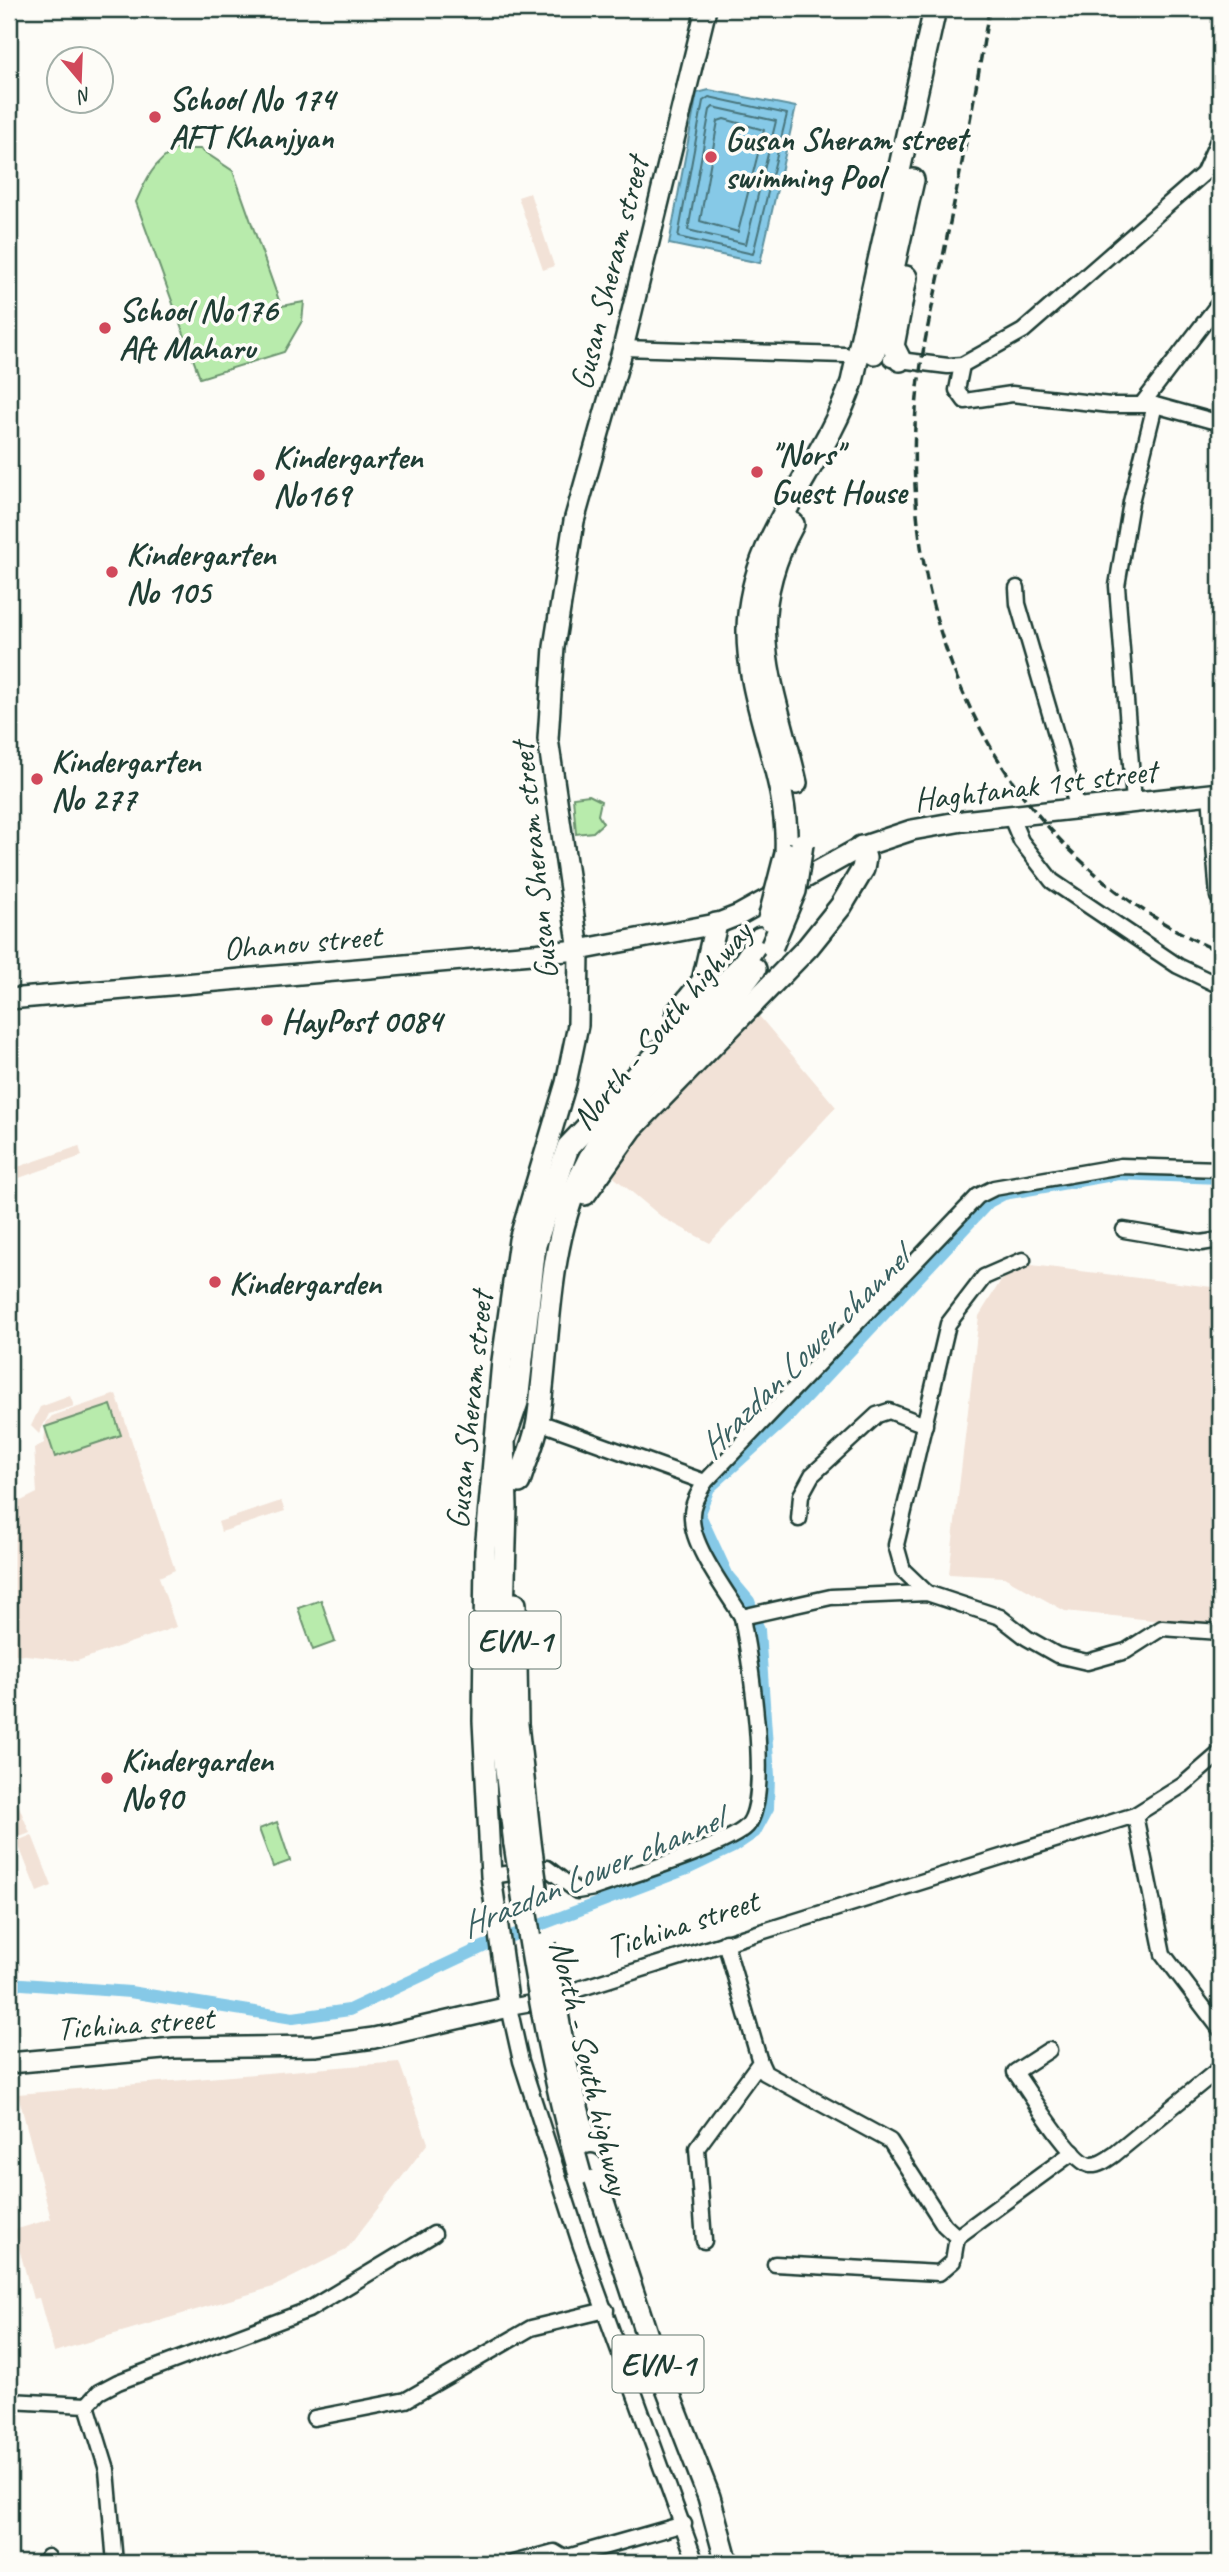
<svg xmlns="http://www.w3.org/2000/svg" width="1229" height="2572" viewBox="0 0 1229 2572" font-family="Caveat,sans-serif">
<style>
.built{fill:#f2e2d7}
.green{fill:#b8ebac;stroke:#6c9470;stroke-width:2}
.water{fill:#86c9e7;stroke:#5d919f;stroke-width:2}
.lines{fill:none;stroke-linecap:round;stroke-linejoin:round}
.shore{stroke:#48757c;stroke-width:2}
.canal{stroke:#86c9e7;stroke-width:12}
.minor-casing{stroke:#1f3d34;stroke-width:19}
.major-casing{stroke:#1f3d34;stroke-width:24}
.highway-casing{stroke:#1f3d34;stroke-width:26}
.minor{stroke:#fdfcf7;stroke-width:14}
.major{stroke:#fdfcf7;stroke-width:19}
.highway{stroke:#fdfcf7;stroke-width:21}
.rail{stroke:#1f3d34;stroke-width:3.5;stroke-dasharray:10 5;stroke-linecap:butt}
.highway-bridge-casing{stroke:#1f3d34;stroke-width:26;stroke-linecap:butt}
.highway-bridge{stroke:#fdfcf7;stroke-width:21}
.poi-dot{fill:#d1495b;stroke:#fdfcf7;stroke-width:2.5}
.labels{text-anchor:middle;stroke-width:7;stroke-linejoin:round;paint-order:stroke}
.shield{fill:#fdfcf7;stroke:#62766e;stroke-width:2}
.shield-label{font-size:32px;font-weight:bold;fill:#1f3d34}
.poi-label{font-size:33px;font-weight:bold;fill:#1f3d34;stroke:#fdfcf7;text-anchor:start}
.street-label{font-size:33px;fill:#1f3d34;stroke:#fdfcf7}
.water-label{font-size:35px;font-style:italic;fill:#396061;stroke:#fdfcf7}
</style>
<rect width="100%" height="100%" fill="#fdfcf7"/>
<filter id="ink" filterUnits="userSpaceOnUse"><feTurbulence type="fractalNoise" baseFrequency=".0143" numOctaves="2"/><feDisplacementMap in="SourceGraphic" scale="14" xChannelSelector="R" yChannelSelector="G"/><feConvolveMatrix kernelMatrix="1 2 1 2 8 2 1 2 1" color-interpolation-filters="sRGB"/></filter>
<g filter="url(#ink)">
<!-- built -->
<g class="built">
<path d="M 530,193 L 554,266 L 543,270 L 518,197 Z"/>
<path d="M 754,1010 L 836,1107 L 710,1243 L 663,1218 L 610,1174 L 646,1121 Z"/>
<path d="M 79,1146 L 82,1156 L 19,1178 L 15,1168 Z"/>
<path d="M 1023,1264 L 1220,1288 L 1220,1627 L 1065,1611 L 1004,1577 L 949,1574 L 979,1316 L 1000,1282 Z"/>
<path d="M 116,1394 L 175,1570 L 159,1577 L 176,1627 L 77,1661 L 9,1653 L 9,1507 L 37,1493 L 34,1448 L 44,1443 L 46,1423 L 52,1416 Z"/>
<path d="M 70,1396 L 74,1406 L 49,1414 L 39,1434 L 31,1426 L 40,1407 Z"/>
<path d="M 281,1501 L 285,1511 L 221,1532 L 218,1522 Z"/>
<path d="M 15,1797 L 30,1833 L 15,1839 L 9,1825 L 9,1800 Z"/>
<path d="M 32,1835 L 52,1886 L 37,1892 L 17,1841 Z"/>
<path d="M 399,2062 L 428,2143 L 346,2250 L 273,2287 L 54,2352 L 39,2298 L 33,2299 L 14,2230 L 51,2219 L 18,2094 Z"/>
</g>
<!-- green -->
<g class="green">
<path d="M 176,149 L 200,149 L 233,171 L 281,306 L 304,302 L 302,321 L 284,352 L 200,378 L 136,202 C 146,179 154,162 176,149 Z"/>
<path d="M 589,795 L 601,801 L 598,815 L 603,823 L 593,832 L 576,834 L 573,797 Z"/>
<path d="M 111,1405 L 121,1435 L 55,1457 L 45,1427 Z"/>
<path d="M 321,1600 L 335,1642 L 313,1650 L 298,1608 Z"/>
<path d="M 277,1822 L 290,1861 L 273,1867 L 259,1829 Z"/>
</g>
<!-- water -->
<path class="water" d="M 709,90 L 796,107 L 760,263 L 669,244 L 697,93 Z"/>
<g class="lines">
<!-- shore -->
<g class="shore">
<path d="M 709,97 L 787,114 L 753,254 L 678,237 L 703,101 Z"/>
<path d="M 713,107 L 776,121 L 746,244 L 688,230 L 710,110 Z"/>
<path d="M 724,119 L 764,130 L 738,232 L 700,221 L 718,121 Z"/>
</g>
<!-- canal -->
<path class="canal" d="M 9,1983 L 130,1992 L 293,2018 L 349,2010 L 485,1946 L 687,1869 L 733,1847 L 755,1832 L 768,1808 L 769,1776 L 759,1630 L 749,1601 L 728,1576 L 699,1513 L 709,1488 L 790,1415 L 989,1202 L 1004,1194 L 1118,1174 L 1220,1178"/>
<defs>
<g id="minor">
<path d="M 623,348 L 845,355"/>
<path d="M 891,359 L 948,366 L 962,365 L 1023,331 L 1203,174 L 1220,136"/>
<path d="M 962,365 L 957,390 L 965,401 L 1012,394 L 1110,405 L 1155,405 L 1220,423"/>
<path d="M 1142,404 L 1220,302"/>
<path d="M 1017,588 L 1018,604 L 1078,809"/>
<path d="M 1210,794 L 1218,897"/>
<path d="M 1134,802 L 1117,586 L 1131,502 L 1155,405"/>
<path d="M 1010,815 L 1021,841 L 1052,881 L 1178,966 L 1220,986"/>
<path d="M 1220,1169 L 1121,1166 L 994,1188 L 978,1196 L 705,1482 C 698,1494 691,1505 692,1518 C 692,1547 727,1592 742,1617 L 831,1597 L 927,1593 L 1000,1617 L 1027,1638 L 1057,1655 L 1087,1662 L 1126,1651 L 1162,1628 L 1220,1632"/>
<path d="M 1124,1230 L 1201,1243 L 1220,1240"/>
<path d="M 547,1425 L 705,1482"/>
<path d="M 799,1519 L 801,1495 L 812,1475 L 877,1415 L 889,1411 L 925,1425"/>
<path d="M 927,1593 L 903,1570 L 896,1545 L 948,1324 L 984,1277 L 1023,1260"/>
<path d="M 1135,1815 L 1163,1954 L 1220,2029"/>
<path d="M 491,1876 L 547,1868 L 577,1891 L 594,1888 C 625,1877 728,1846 747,1826 C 773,1798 749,1655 742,1617"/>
<path d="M 1049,2050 L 1015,2072 C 1028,2090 1071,2162 1090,2165 C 1099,2166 1108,2159 1115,2154 L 1220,2068"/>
<path d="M 760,2062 L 765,2073 L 890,2141 L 944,2225 L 957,2237 L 953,2261 L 939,2273 L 775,2264"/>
<path d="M 957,2237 L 1073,2152"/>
<path d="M 704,2241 L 697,2148 L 760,2062 L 725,1942"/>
<path d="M 9,2401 L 87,2405 L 107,2470 L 115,2563"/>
<path d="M 87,2405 L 99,2392 L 118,2382 L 308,2310 L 434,2234"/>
<path d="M 314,2418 L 406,2400 L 531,2328 L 606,2310"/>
<path d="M 47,2563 L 48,2557"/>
<path d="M 513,2563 L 554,2552 L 564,2558 L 684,2524"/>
<path d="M 696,2563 L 581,2246 L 521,2061 L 509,2007 L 537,2002 L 1135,1815 L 1183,1785 L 1220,1753"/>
</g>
<g id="major">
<path d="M 9,999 L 579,950 L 716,924 L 739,915 L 861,847 L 912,830 L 963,821 L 1220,793"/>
<path d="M 9,2063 L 174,2048 L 315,2046 L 374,2038 L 509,2007 L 491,1876 L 483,1721 L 485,1551 L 502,1361 L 519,1240 L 566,1083 L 578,1025 L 579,950 L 548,739 L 554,647 L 574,521 L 623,348 L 706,9"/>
</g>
<g id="highway">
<path d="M 874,353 L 913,180"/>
<path d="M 900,360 L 893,346 L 906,277"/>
<path d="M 793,524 C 739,623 774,684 796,783"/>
<path d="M 786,853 C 790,774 747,707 748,629 C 750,535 823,468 852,382 L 935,9"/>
<path d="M 677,1013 L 703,981 L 716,924"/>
<path d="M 585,1194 L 632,1128 L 808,947 L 841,906 L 863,869 L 865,858 L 861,847"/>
<path d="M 519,1482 C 525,1462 535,1441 538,1421 C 550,1339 546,1252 581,1175 C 619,1090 702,1043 755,969"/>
<path d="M 515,1604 L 517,1724 L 530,1842"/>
<path d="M 515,1844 L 500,1720 L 506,1507 L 504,1440 L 517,1402 L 535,1245 L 568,1147 L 742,965 L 760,938"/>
<path d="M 591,2165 L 650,2345 L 709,2497 L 727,2563"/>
</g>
</defs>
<!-- minor casing -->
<use href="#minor" class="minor-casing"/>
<!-- major casing -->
<use href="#major" class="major-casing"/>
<!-- highway casing -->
<use href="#highway" class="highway-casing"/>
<!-- minor -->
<use href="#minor" class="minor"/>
<!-- major -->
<use href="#major" class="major"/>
<!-- highway -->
<use href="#highway" class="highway"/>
<!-- rail -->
<path class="rail" d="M 989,9 C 977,85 963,161 947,237 C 938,284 925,331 919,379 C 890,615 996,854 1220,952"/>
<defs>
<g id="highway-bridge">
<path d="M 769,919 L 786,853"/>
<path d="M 772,946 L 795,891 L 802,844"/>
<path d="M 530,1842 L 537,1895"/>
<path d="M 515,1844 C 532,1956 549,2065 580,2174"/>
<path d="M 545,1944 L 566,2065 L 586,2142"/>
</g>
</defs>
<!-- highway-bridge casing -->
<use href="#highway-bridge" class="highway-bridge-casing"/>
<!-- highway-bridge -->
<use href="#highway-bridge" class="highway-bridge"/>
</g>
</g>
<!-- markers -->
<g class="poi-dot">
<circle cx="155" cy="117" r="7"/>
<circle cx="711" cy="157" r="7"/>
<circle cx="105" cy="328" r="7"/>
<circle cx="757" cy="472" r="7"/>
<circle cx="259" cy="475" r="7"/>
<circle cx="112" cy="572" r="7"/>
<circle cx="37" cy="779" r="7"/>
<circle cx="267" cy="1020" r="7"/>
<circle cx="215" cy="1282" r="7"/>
<circle cx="107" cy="1778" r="7"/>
</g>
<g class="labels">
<!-- shield labels -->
<g class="shield">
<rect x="469.5" y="1611.5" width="91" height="57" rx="5"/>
<rect x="612.5" y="2335.5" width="91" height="57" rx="5"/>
</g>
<g class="shield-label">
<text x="515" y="1651">EVN-1</text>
<text x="658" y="2375">EVN-1</text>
</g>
<!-- poi labels -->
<g class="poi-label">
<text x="169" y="110">School No 174<tspan x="169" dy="38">AFT Khanjyan</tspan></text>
<text x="725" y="150">Gusan Sheram street<tspan x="725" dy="38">swimming Pool</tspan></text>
<text x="119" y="321">School No176<tspan x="119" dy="38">Aft Maharu</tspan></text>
<text x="771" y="465">"Nors"<tspan x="771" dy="38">Guest House</tspan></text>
<text x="273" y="468">Kindergarten<tspan x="273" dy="38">No169</tspan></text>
<text x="126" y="565">Kindergarten<tspan x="126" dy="38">No 105</tspan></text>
<text x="51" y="772">Kindergarten<tspan x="51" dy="38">No 277</tspan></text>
<text x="281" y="1032">HayPost 0084</text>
<text x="229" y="1294">Kindergarden</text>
<text x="121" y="1771">Kindergarden<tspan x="121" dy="38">No90</tspan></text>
</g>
<!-- street labels -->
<g class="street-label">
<text transform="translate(608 273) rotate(-76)" y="12">Gusan Sheram street</text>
<text transform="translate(1035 784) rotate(-7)" y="12">Haghtanak 1st street</text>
<text transform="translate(533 861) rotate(-96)" y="12">Gusan Sheram street</text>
<text transform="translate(302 941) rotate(-5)" y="12">Ohanov street</text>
<text transform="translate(661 1025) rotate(-50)" y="12">North - South highway</text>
<text transform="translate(468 1410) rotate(-84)" y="12">Gusan Sheram street</text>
<text transform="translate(682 1923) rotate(-18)" y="12">Tichina street</text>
<text transform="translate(135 2022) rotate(-4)" y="12">Tichina street</text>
<text transform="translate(591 2067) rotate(77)" y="12">North - South highway</text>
</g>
<!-- water labels -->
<g class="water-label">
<text transform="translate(803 1353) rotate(-45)" y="12">Hrazdan Lower channel</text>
<text transform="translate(591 1872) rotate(-23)" y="12">Hrazdan Lower channel</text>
</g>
</g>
<!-- margin -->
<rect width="1229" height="2572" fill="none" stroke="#fdfcf7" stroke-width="35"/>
<rect x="18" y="18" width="1194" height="2537" fill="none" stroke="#1f3d34" stroke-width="2.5" filter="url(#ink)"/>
<!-- north arrow -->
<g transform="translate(80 80) rotate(161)"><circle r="33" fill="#fdfcf7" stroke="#a4b0a9" stroke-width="2"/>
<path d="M0-5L12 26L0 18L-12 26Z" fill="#d1495b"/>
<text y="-10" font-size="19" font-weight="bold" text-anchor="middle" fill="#1f3d34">N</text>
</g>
</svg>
